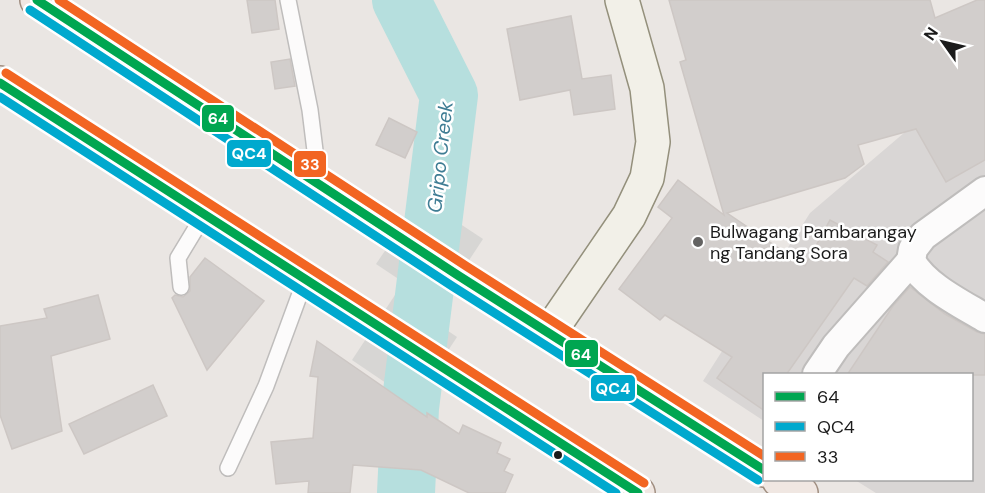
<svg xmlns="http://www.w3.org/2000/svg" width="985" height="493" viewBox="0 0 985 493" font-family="'DM Sans',sans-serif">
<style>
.residential{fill:#d9d6d5}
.pier{fill:#d7d6d4}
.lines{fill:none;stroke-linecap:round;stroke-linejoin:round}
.river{stroke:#b6dfde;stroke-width:58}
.building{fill:#d2cecc;stroke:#cdc7c4;stroke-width:1.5}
.lane-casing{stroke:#bfbdbc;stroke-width:18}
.street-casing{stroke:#bfbdbc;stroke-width:32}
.secondary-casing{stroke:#94907c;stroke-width:36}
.primary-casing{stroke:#a08e80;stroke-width:36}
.lane{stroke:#fcfbfb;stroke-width:15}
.street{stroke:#fcfbfb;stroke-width:28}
.secondary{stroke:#f2f0e8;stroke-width:33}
.primary{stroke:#f0e7e2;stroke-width:33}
.bus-1-casing{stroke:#fff;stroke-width:14}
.bus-2-casing{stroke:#fff;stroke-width:14}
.bus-3-casing{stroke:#fff;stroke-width:14}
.bus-1{stroke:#00a651;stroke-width:9}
.bus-2{stroke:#00a9ce;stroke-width:9}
.bus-3{stroke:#f26522;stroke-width:9}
.poi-dot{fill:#636261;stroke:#fff;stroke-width:2}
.bus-dot{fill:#1b1b1b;stroke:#fff;stroke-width:2}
.labels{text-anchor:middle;stroke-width:5;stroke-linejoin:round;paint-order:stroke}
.poi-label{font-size:18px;fill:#1b1b1b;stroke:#fff;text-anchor:start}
.water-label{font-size:20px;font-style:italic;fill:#3f7d94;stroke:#fff}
.line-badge{stroke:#fff;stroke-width:2}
.badge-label{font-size:16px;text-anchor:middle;font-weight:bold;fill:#fff}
</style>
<rect width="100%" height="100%" fill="#eae6e3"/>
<!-- residential -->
<path class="residential" d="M 985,68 L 985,493 L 876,493 L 855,480 L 972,480 L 972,374 L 764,374 L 764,421 L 703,381 L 810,213 L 972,75 Z"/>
<!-- pier -->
<g class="pier">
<path d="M 421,198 L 483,239 L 439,306 L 376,264 Z"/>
<path d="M 395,295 L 457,337 L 414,402 L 352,360 Z"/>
</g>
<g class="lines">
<!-- river -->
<path class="river" d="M 401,0 L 449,95 L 410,408 L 406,493"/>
</g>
<!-- building -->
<g class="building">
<path d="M 247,0 L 275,0 L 279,29 L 252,33 Z"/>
<path d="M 669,0 L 930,0 L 935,18 L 977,0 L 985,0 L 985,160 L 946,182 L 916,129 L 858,145 L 864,164 L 845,178 L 727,213 L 805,266 L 830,220 L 877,245 L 873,252 L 888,262 L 867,286 L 854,278 L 786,375 L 765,375 L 765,411 L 717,378 L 732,357 L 665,315 L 660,320 L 619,289 L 672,218 L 658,207 L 678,180 L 724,215 L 680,62 L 686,60 Z"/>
<path d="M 571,16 L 582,79 L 611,75 L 615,109 L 574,115 L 570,90 L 520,100 L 507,29 Z"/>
<path d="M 290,59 L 295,86 L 275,89 L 271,62 Z"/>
<path d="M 389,118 L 417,132 L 405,158 L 376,145 Z"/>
<path d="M 205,258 L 264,301 L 207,370 L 172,298 L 175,295 L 183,297 L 190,291 L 190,277 Z"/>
<path d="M 910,287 L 945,314 L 977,332 L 985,334 L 985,375 L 847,375 L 893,306 Z"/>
<path d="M 98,295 L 110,339 L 51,356 L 62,431 L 12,449 L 0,415 L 0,326 L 47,318 L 44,309 Z"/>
<path d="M 317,341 L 427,417 L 427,413 L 459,434 L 463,425 L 501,443 L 497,453 L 510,459 L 504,471 L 513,475 L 505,493 L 469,493 L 421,470 L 353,465 L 350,493 L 308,493 L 309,481 L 276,484 L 271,442 L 313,438 L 318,377 L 310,376 Z"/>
<path d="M 153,385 L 167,416 L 84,454 L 69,424 Z"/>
</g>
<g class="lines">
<defs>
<g id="lane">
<path d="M 288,0 L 310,110 L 319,183"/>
<path d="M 181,287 L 178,258 L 204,215"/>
<path d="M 228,468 L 266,386 L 305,280"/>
</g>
<g id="street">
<path d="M 985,191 L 923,236 L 913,249 L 911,261 C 925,286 960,303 985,318"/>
<path d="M 817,374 L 836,346 L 911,261"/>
</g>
<path id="secondary" d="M 549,333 L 629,216 L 647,178 L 653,142 L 647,88 L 622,0"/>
<g id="primary">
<path d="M 37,0 L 459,276 L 764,470"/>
<path d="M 0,83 L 638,493"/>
<path d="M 779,480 L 801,493"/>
</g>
</defs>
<!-- lane casing -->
<use href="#lane" class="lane-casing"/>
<!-- street casing -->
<use href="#street" class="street-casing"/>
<!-- secondary casing -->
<use href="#secondary" class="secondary-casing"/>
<!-- primary casing -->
<use href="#primary" class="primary-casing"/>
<!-- lane -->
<use href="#lane" class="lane"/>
<!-- street -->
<use href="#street" class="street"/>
<!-- secondary -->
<use href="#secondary" class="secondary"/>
<!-- primary -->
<use href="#primary" class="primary"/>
<defs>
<g id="bus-1">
<path d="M 37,0 L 459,276 L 764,470"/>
<path d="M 0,83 L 638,493"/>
</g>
<g id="bus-2">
<path d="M 30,10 L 452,286 L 758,480"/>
<path d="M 0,97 L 616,493"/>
</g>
<g id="bus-3">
<path d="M 59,0 L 466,266 L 764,456"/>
<path d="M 6,73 L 644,483"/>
</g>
</defs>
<!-- bus-1 casing -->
<use href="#bus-1" class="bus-1-casing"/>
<!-- bus-2 casing -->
<use href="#bus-2" class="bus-2-casing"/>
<!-- bus-3 casing -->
<use href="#bus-3" class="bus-3-casing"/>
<!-- bus-1 -->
<use href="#bus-1" class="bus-1"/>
<!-- bus-2 -->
<use href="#bus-2" class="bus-2"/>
<!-- bus-3 -->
<use href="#bus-3" class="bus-3"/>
</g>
<!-- markers -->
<circle class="poi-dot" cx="698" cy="242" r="6"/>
<circle class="bus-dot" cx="558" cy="455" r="5"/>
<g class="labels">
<!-- poi labels -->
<g class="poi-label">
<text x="710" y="238">Bulwagang Pambarangay<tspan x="710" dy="21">ng Tandang Sora</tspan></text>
</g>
<!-- water labels -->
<g class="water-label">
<text transform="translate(440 157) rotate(-84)" y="7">Gripo Creek</text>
</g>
</g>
<g class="line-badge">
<rect x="201" y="104" width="34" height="29" rx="6" fill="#00a651"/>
<rect x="226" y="139" width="46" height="29" rx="6" fill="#00a9ce"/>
<rect x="293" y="150" width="34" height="28" rx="6" fill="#f26522"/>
<rect x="564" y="339" width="35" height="29" rx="6" fill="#00a651"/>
<rect x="590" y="374" width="46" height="28" rx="6" fill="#00a9ce"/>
</g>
<g class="badge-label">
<text x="218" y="124">64</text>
<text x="249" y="159">QC4</text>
<text x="310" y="170">33</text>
<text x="581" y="360">64</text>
<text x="613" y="394">QC4</text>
</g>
<!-- legend -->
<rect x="763" y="373" width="210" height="108" fill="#ffffff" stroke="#a4a4a4" stroke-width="1.5"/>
<rect x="775" y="392" width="30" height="9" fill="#00a651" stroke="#a4a4a4" stroke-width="1.5"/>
<text x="817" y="403" font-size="18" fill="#1b1b1b">64</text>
<rect x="775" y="422" width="30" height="9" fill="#00a9ce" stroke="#a4a4a4" stroke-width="1.5"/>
<text x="817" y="433" font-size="18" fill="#1b1b1b">QC4</text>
<rect x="775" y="452" width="30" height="9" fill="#f26522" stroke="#a4a4a4" stroke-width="1.5"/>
<text x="817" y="463" font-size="18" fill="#1b1b1b">33</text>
<!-- north arrow -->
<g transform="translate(943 42) rotate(304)" stroke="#ffffff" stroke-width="4.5" paint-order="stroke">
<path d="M0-4.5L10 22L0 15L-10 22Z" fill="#1b1b1b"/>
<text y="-9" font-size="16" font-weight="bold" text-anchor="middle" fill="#1b1b1b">N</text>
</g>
</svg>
